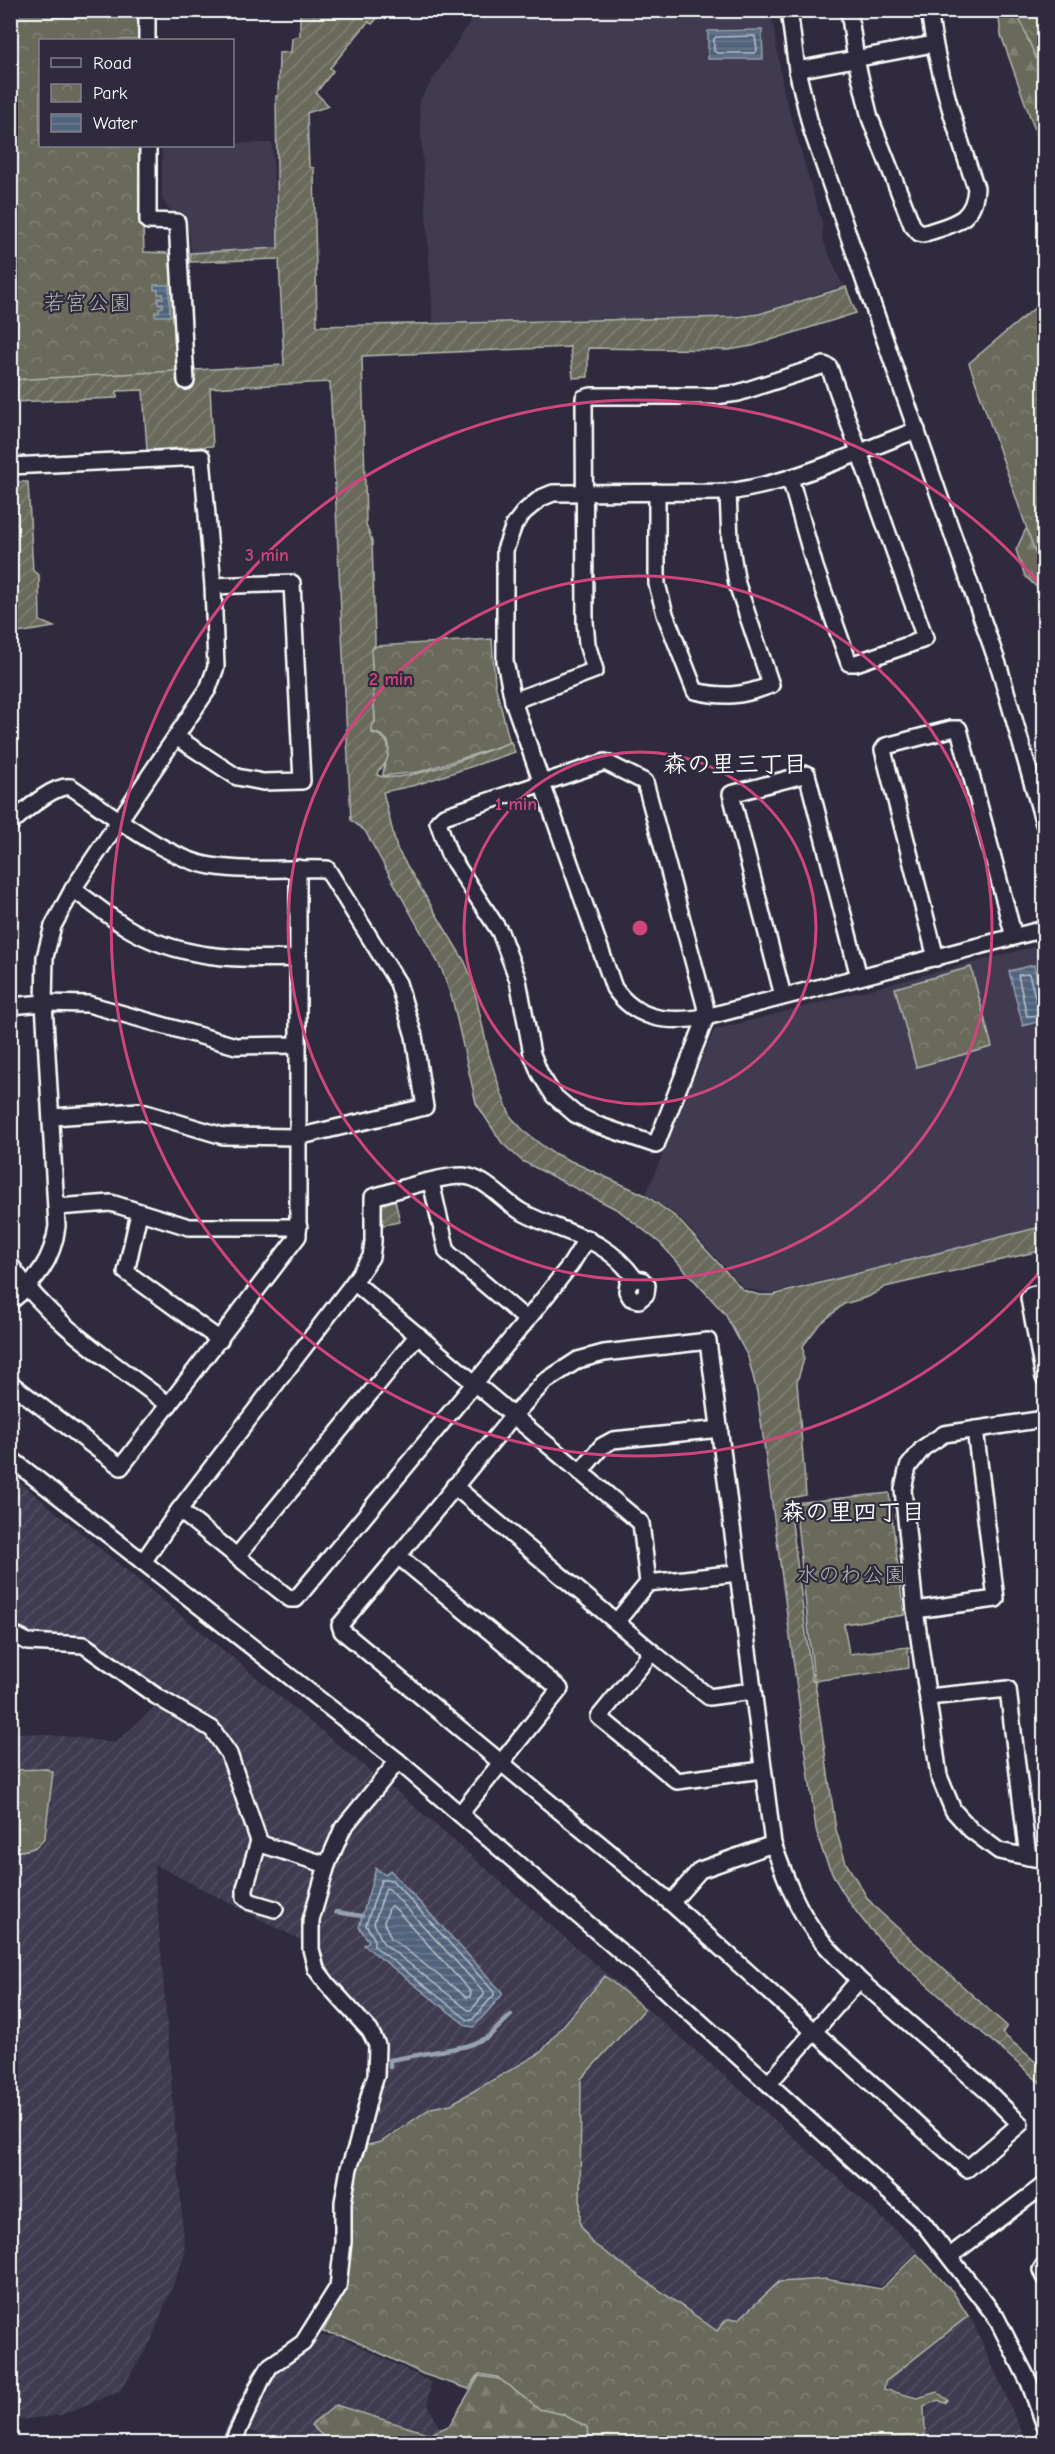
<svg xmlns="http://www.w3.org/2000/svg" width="1055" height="2454" viewBox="0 0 1055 2454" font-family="'Comic Neue','Klee One',sans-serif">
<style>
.built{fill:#403b51}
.industrial{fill:url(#industrial-furrows)}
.forest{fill:url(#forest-firs);stroke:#b4b4ae;stroke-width:1.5}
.park{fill:url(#park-crowns);stroke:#b4b4ae;stroke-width:1.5}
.garden{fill:url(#garden-furrows);stroke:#b4b4ae;stroke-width:1.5}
.water{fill:url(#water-rules);stroke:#97a2b0;stroke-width:1.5}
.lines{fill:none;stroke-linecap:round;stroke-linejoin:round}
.shore{stroke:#b9c1cb;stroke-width:1.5}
.stream{stroke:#97a2b0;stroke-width:4.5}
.minor-casing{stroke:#fff;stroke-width:20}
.minor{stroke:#2f2a3d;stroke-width:15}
.ring{fill:none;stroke:#ce467c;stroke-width:3}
.labels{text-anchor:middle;stroke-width:4.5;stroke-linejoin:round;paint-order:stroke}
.park-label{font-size:22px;fill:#b4b4ae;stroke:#2f2a3d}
.neighbourhood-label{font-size:24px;font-weight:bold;fill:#fff;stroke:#2f2a3d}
.centre{fill:#ce467c;stroke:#2f2a3d;stroke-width:3}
.ring-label{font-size:18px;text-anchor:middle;font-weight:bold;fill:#ce467c;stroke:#2f2a3d;stroke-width:4.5;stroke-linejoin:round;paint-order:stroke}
</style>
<defs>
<pattern id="industrial-furrows" width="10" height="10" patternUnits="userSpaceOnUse" patternTransform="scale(1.5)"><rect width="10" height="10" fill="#403b51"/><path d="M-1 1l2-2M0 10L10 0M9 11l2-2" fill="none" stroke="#534f62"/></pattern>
<pattern id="forest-firs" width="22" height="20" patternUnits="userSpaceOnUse" patternTransform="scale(1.5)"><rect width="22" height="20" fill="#696a5c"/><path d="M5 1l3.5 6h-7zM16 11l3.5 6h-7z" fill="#808074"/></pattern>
<pattern id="park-crowns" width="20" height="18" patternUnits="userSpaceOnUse" patternTransform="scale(1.5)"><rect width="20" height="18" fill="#696a5c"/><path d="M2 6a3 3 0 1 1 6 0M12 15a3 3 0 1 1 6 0" fill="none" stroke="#808074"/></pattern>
<pattern id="garden-furrows" width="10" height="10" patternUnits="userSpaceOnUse" patternTransform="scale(1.5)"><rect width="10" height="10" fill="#696a5c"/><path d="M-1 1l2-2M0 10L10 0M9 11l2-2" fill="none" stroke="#808074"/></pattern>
<pattern id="water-rules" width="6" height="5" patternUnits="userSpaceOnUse" patternTransform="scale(1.5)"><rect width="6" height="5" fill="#51647c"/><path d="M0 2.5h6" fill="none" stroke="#6b7b90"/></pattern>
</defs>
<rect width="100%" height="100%" fill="#2f2a3d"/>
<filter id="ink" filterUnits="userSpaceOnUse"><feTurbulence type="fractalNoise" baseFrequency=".0167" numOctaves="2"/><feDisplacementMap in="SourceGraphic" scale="12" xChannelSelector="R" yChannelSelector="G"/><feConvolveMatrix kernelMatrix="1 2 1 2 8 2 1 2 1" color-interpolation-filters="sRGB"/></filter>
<g filter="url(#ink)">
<!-- built -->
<g class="built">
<path d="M 735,10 L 771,11 L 784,93 L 822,223 L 823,240 L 841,282 L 845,285 L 759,313 L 735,316 L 433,322 L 419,101 L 477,11 Z"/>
<path d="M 233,143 L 272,143 L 278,248 L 191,252 L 189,231 L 176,214 L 168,208 L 162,199 L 162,146 L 232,146 Z"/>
<path d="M 1044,944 L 1044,1227 L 773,1293 L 762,1292 L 744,1288 L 678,1216 L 646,1194 L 714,1030 Z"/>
</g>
<!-- industrial -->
<g class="industrial">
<path d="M 11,1475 L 376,1776 L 379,1788 L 394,1789 L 758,2105 L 918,2251 L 970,2316 L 1027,2443 L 923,2443 L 927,2406 L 938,2401 L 945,2404 L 949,2400 L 938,2391 L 915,2396 L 884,2387 L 885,2382 L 969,2316 L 918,2252 L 881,2286 L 825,2277 L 779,2282 L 739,2319 L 727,2318 L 717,2331 L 591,2242 L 581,2224 L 582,2079 L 646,2009 L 606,1975 L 538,2052 L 451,2104 L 431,2107 L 379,2141 L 362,2143 L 385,2073 L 385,2047 L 374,2024 L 331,1977 L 316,1948 L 154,1864 L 185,2254 L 151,2341 L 120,2391 L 61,2415 L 11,2421 L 11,1732 L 74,1737 L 116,1743 L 167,1695 L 88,1642 L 32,1636 L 11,1625 Z"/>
<path d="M 321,2336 L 339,2336 L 431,2382 L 428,2404 L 439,2427 L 451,2436 L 477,2443 L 284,2443 L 273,2437 L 246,2430 L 268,2376 L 291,2357 L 305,2353 Z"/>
</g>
<!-- forest -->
<g class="forest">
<path d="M 998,11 L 1044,11 L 1044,156 L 1001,35 Z"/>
<path d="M 1044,505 L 1044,594 L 1025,576 L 1016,550 L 1025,531 Z"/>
<path d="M 479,2376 L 554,2387 L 647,2443 L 330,2443 L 311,2425 L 336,2405 L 430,2434 L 449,2426 Z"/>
</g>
<!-- park -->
<g class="park">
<path d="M 10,11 L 139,11 L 139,40 L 40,40 L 40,146 L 140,146 L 144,252 L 167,253 L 173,258 L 179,371 L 177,372 L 11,381 Z"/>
<path d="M 1016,11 L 1044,11 L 1044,77 Z"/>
<path d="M 1044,300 L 1044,578 L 969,363 Z"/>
<path d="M 492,639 L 495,684 L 510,743 L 419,772 L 383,776 C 382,761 403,739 372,732 L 372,725 L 375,722 L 371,650 L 377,646 Z"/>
<path d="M 971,967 L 992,1047 L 916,1067 L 895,988 Z"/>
<path d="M 889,1493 L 904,1615 L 844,1624 L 849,1654 L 908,1647 L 909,1668 L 814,1681 L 795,1503 Z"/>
<path d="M 47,1769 L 53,1772 L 45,1836 C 38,1851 26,1850 11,1852 L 11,1770 Z"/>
<path d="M 605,1976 L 645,2009 L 581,2079 L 580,2224 L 591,2242 L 717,2331 L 727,2319 L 739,2319 L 779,2282 L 825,2279 L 881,2289 L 917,2254 L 953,2292 L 968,2316 L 885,2382 L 884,2389 L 917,2398 L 937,2392 L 948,2400 L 945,2403 L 938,2400 L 924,2406 L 925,2431 L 923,2444 L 591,2443 L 587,2427 L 562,2414 L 539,2409 L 497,2377 L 479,2374 L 469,2389 L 423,2374 L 347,2337 L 323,2332 L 340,2298 L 348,2241 L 348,2203 L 363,2146 L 381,2142 L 431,2108 L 451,2104 L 540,2053 Z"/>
</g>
<!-- garden -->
<g class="garden">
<path d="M 320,10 L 384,11 L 372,24 L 368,22 L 330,68 L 333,71 L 316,93 L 329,106 L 307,113 L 309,167 L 314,168 L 317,326 L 736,317 L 759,314 L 846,287 L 856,313 L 752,346 L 729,350 L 588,348 L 588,377 L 573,378 L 570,347 L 362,356 L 366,524 L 372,541 L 375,640 L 375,645 L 371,650 L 375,722 L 372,726 L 372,733 C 393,737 393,760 378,771 L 377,775 C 402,786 483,752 511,742 L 515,752 L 416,785 L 383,792 L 397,849 L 465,962 L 472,979 L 489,1055 L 502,1095 L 511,1117 L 526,1133 L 551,1152 L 645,1195 L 676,1217 L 743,1290 L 759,1295 L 773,1295 L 1044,1226 L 1044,1250 L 885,1287 L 868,1297 L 844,1304 L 818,1326 L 803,1346 L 804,1359 L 797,1382 L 806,1495 L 786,1499 L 792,1523 L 812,1681 L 815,1682 L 836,1830 L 846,1863 L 868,1899 L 879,1911 L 1007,2026 L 1002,2033 L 1044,2069 L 1044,2086 C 1015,2061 986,2036 957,2011 C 899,1961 834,1907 816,1829 L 757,1392 L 748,1357 L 725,1314 L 660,1243 L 618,1210 L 522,1161 L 502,1143 L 476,1103 L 453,1002 L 442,970 L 365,831 L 351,820 L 330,382 L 210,388 L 213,446 L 147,450 L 143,390 L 117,391 L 117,398 L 11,402 L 11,380 L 284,365 L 279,259 L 190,262 L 190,253 L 278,248 L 276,96 L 278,96 L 279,53 L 291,52 L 292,38 L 300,36 L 300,12 Z"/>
<path d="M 11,482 L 28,482 L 33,571 L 39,575 L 40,621 L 54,627 L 11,634 Z"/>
<path d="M 394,1196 L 400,1222 L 378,1226 L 378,1205 L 383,1198 Z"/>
</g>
<!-- water -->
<g class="water">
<path d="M 762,30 L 763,59 L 708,59 L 708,31 Z"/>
<path d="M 154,285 L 169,285 L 170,316 L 155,316 L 155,312 L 159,312 L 159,308 L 163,307 L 163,303 L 158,304 L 158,298 L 163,298 L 163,294 L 158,294 L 158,290 L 154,290 Z"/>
<path d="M 1034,965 L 1044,1011 L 1044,1020 L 1023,1026 L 1009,971 Z"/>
<path d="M 376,1868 L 385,1875 L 390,1870 L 502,1992 L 502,1995 L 474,2027 L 467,2026 L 364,1945 L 369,1941 L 359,1927 Z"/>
</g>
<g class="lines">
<!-- shore -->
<g class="shore">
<path d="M 755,36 L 757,50 L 755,53 L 717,53 L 714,51 L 714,39 L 716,37 Z"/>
<path d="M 1044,1005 L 1036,1001 L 1029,974 L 1018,975 L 1027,1016 L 1044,1015"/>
<path d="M 381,1880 L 392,1880 L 494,1992 L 494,1995 L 472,2020 L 468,2020 L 374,1946 L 374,1938 L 366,1925 Z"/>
<path d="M 386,1888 L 389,1889 L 484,1992 L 484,1995 L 471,2010 L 468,2010 L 383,1943 L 374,1923 Z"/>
<path d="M 390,1906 L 393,1906 L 471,1992 L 470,1997 L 466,1997 L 391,1938 L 384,1922 Z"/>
</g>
<!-- stream -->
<g class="stream">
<path d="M 336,1912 L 362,1916"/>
<path d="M 390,2067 L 390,2060 L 467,2046 L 488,2037 L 511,2015"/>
<path d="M 222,2444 L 255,2374 L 266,2359"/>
</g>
<defs>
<g id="minor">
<path d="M 147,10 L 147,40"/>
<path d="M 789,10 L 797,70 L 811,128 L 1000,670 L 1044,824"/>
<path d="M 849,10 L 856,60 L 870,118 L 912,225 L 919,233 L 923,234 C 951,224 974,223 976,188 C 956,130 937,72 929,10"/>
<path d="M 797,70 L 933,44"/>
<path d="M 148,146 L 148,221 L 177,222 L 186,381"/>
<path d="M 917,430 C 855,453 794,483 728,492 L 553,493 L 541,498 L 524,512 L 514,525 L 505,550 L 505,661 L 513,701 L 614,988 C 637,1021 669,1023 706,1017 L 1044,929"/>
<path d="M 10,466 L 202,457 L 213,586 L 216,667 L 208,689 L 73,889 L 53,926 L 45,957 L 44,1003 L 57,1226 C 53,1260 36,1281 10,1302"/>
<path d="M 657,492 L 657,584 L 665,614 L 695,691 C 725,698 742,696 771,685 L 737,584 L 730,541 L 728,492"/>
<path d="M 513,701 L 595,670 L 587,644 L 585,622 L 584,398 L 591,396 L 715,396 L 738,393 L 824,365 L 829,367 L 925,638 L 922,640 L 856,663 L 849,663 L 815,567 L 790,478"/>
<path d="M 176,737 L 237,777 L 263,782 L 302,781 L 292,583 L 213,586"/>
<path d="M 605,762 L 645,782 L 705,1005 L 706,1017 L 700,1033 L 656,1145 L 595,1124 L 575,1114 L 554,1096 L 540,1074 L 532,1054 L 518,980 L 500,932 L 449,854 L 438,822 L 444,816 Z"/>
<path d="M 10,824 C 24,812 53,784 71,787 C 109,812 166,859 211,866 C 246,872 291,868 327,869 L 398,983 L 414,1036 L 425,1107 L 297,1137 L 223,1136 L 139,1111 L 52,1117"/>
<path d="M 73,889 C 91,902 108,916 126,927 C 178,959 238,960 297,958"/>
<path d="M 936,958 L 883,750 L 886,746 L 951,729 L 959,729 L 1014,937"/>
<path d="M 783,996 L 731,794 L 807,774 L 859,977"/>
<path d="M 10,1006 L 44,1003 L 88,1004 L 236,1046 L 297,1045"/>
<path d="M 431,1182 L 447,1252 L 527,1320"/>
<path d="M 57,1207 L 111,1203 L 189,1227 L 299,1227"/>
<path d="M 139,1213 L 126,1272 L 220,1340"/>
<path d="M 10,1264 C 50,1324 113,1362 169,1405"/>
<path d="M 354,1282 L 641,1523 L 648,1583 L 617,1621"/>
<path d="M 1044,1292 L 1031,1295 L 1029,1298 L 1044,1378"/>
<path d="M 10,1383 L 121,1467 L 298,1236 L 298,868"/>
<path d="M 1044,1419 L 944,1434 L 923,1448 L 908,1467 L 903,1489 L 915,1610 L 939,1776 L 953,1810 L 971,1830 L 999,1851 L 1044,1860"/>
<path d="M 10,1458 L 398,1761 L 658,1984 L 923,2223 L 996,2317 L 1029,2382 L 1044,2423"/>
<path d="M 580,1472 L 602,1446 L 613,1440 L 720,1429"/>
<path d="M 454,1486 L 652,1652 L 709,1697 L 752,1691"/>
<path d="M 179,1510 L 290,1599 L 296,1599 L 527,1320 L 571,1264 L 587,1238"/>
<path d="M 237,1556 L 418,1335"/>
<path d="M 398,1556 L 340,1625 L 342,1631 L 671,1903 L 967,2169 L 1020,2124 L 987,2091 L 859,1980"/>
<path d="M 143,1562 L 179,1510 L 354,1282 L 371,1257 L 373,1242 L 373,1197 C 398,1190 438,1176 463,1176 C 486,1177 503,1202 522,1212 C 565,1235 604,1235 635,1279 L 642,1280 L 647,1285 L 646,1294 L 639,1300 L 631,1298 L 627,1291 L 628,1284 L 635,1279"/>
<path d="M 648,1583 L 738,1573"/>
<path d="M 915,1610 L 996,1599 L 975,1429"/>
<path d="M 10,1633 L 28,1642 L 84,1645 L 156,1696 L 212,1729 L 229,1754 L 259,1841 L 264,1845 L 327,1865"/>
<path d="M 652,1652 L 599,1717 L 677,1781 L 762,1770"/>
<path d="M 928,1697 L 1008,1689 L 1028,1857"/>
<path d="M 460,1814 L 560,1689 L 398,1556 L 512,1417 L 544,1382 L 578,1360 L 604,1353 L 708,1341 L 773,1844 C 785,1876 796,1909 818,1936 C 830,1952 846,1966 859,1980 L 769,2083"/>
<path d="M 259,1841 L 245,1888 L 245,1897 L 251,1902 L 275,1909"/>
<path d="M 671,1903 L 700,1870 L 773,1844"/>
<path d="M 950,2256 L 1044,2185"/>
<path d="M 1044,2265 L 1041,2270 L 1044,2277"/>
<path d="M 232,2444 L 261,2381 L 270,2366 L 303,2343 L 338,2287 L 343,2242 L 343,2202 L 349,2168 L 357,2145 L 371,2089 L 376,2076 L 377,2045 L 370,2031 L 328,1985 L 316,1969 L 311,1949 L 311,1920 L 327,1865 L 343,1828 L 398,1761"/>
</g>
</defs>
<!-- minor casing -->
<use href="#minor" class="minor-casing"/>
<!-- minor -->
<use href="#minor" class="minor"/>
</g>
</g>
<!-- distance rings -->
<g class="ring">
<circle cx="640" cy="928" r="176"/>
<circle cx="640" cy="928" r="352"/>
<path d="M1044 1267A528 528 0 1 1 1044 589"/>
</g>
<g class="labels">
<!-- park labels -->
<g class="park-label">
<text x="87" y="310">若宮公園</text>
<text x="851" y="1582">水のわ公園</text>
</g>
<!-- neighbourhood labels -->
<g class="neighbourhood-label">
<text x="735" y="772">森の里三丁目</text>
<text x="853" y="1520">森の里四丁目</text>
</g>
</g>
<circle cx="640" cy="928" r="9" class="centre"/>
<g class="ring-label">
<text x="267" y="561">3 min</text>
<text x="391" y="685">2 min</text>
<text x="516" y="810">1 min</text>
</g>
<!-- margin -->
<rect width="1055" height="2454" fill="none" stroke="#2f2a3d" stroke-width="36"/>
<rect x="18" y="18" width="1019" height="2418" fill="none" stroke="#fff" stroke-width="2" filter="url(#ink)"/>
<!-- legend -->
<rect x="39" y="39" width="195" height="108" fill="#2f2a3d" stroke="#827f8b" stroke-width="1.5"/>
<rect x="51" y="58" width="30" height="9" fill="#2f2a3d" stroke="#827f8b" stroke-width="1.5"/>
<text x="93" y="69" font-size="18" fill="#ffffff">Road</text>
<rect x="51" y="84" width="30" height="18" fill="url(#park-crowns)" stroke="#827f8b" stroke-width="1.5"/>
<text x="93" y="99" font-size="18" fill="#ffffff">Park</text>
<rect x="51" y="114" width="30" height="18" fill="url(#water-rules)" stroke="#827f8b" stroke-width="1.5"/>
<text x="93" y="129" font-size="18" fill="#ffffff">Water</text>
</svg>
